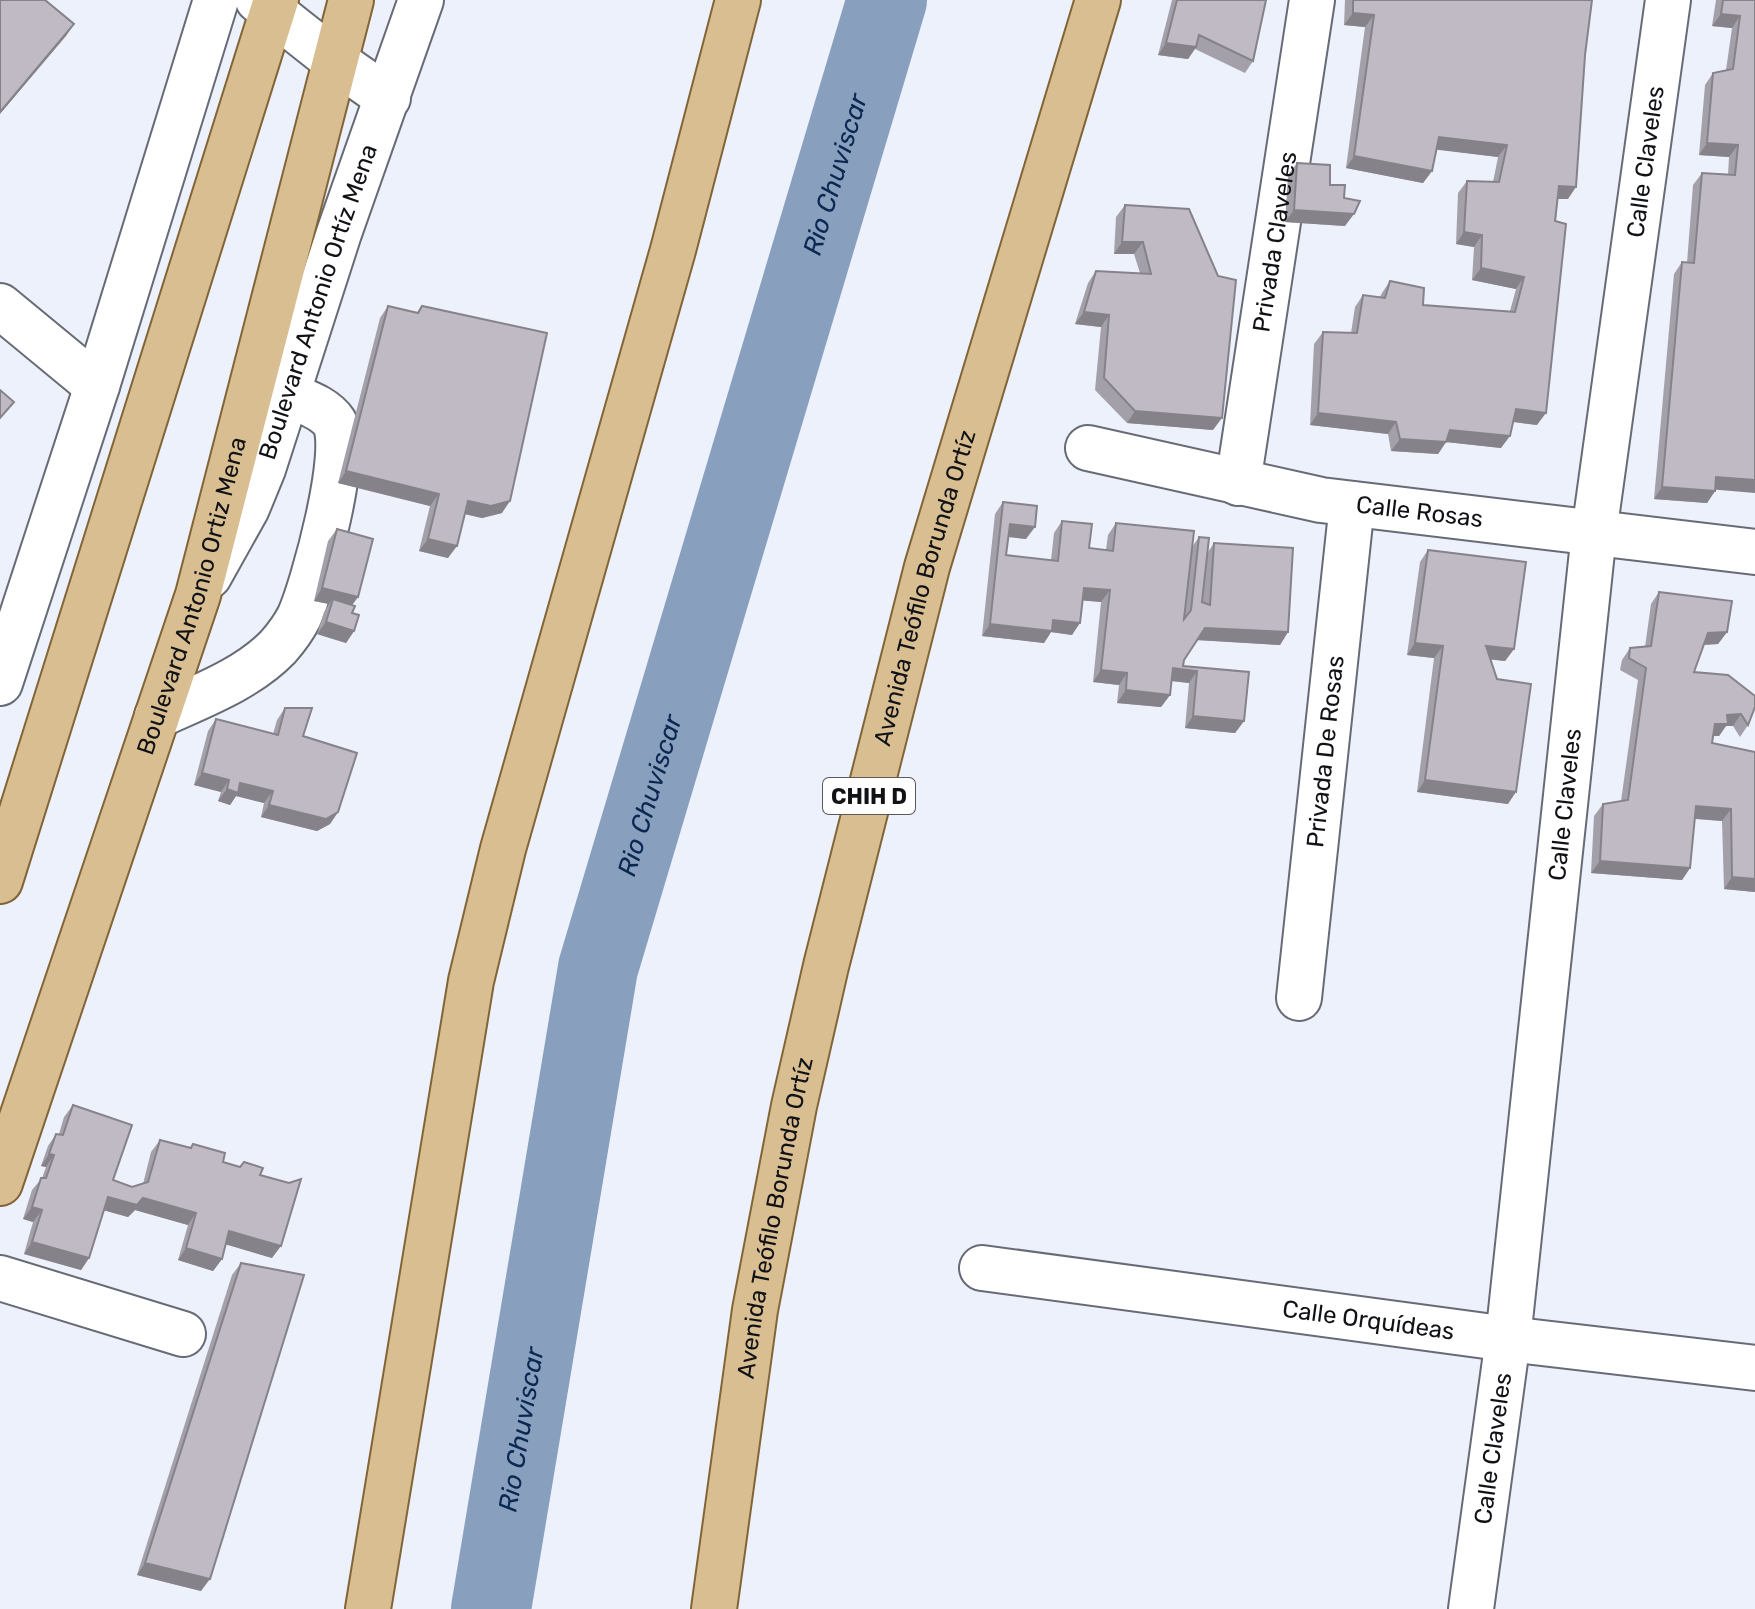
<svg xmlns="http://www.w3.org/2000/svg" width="1755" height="1609" viewBox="0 0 1755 1609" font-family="Rubik,sans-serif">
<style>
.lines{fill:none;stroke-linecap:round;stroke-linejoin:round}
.river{stroke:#899fbe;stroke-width:80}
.minor-casing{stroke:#676b75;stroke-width:48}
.major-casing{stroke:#826537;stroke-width:48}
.minor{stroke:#fff;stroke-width:44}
.major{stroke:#d9be92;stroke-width:44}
.wall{fill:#a4a0a9}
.shaded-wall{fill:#868289}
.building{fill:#bfbac4;stroke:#868289;stroke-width:2}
.labels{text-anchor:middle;stroke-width:8;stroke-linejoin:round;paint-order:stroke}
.shield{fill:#fefefe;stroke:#57595b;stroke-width:2}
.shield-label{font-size:22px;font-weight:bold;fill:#101215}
.street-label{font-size:24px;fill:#101215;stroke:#fefefe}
.water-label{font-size:26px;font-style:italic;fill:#0a2851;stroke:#fefefe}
</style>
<rect width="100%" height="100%" fill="#ecf1fc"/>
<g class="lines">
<!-- river -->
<path class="river" id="s1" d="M 491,1609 L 598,968 L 887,0"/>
<defs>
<g id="minor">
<path d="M 258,0 L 335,61 L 388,98"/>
<path d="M 0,306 L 97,386"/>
<path id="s2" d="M 1088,448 L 1321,500 L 1755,552"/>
<path id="s3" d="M 1238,483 L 1312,0"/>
<path id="s4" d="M 209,576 L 247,508 L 263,469 L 339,233 L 421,0"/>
<path d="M 0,683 L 97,386 L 216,0"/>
<path d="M 157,716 C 198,697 246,680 278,647 C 285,639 294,627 299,617 C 313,587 351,448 334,422 C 324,407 302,401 287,394"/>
<path id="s5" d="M 1299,998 L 1352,504"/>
<path id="s6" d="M 982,1268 L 1508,1339 L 1755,1368"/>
<path d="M 0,1278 L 183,1334"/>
<path id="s7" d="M 1471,1609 L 1508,1339 L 1594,533 L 1668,0"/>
</g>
<g id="major">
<path d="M 0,881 L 276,0"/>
<path id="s8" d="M 0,1183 L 198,595 L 351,0"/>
<path d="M 368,1609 L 471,981 L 503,849 L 673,250 L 738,0"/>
<path id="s9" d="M 714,1609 L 755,1310 L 794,1106 L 826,966 L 927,567 L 1098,0"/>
</g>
</defs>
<!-- minor casing -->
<use href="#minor" class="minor-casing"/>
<!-- major casing -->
<use href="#major" class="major-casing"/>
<!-- minor -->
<use href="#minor" class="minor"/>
<!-- major -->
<use href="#major" class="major"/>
</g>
<!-- wall -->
<g class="wall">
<path d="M 1172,0 L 1266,0 L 1253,61 L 1245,73 L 1195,49 L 1188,59 L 1158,55 Z"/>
<path d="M 1345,0 L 1592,0 L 1568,199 L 1558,199 L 1537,425 L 1513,422 L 1501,448 L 1446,442 L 1438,454 L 1391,451 L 1388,434 L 1310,425 L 1314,344 L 1323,332 L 1351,333 L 1355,307 L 1363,295 L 1380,297 L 1382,293 L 1390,281 L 1423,305 L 1510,311 L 1516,289 L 1472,280 L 1474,247 L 1456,244 L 1458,193 L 1467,181 L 1493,182 L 1498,157 L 1436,149 L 1432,171 L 1423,183 L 1346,168 L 1365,27 L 1344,25 Z"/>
<path d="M 1716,0 L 1755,0 L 1715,491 L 1707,503 L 1654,499 L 1674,274 L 1682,262 L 1687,263 L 1693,185 L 1702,173 L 1728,175 L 1729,157 L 1699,155 L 1705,85 L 1713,73 L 1726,70 L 1732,28 L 1712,26 Z"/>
<path d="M 1297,163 L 1330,185 L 1344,198 L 1345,226 L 1285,222 L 1288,175 Z"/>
<path d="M 1125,205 L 1189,209 L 1213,430 L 1127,423 L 1095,390 L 1101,327 L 1075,324 L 1088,283 L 1096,271 L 1140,273 L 1134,254 L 1114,254 L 1116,217 Z"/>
<path d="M 388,306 L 502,513 L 482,518 L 465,514 L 448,558 L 419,551 L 430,506 L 338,483 L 380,318 Z"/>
<path d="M 1003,502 L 1026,539 L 1008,537 L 1006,555 L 1051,560 L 1054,533 L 1062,521 L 1089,548 L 1106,550 L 1108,535 L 1116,523 L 1192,547 L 1199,537 L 1208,552 L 1214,543 L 1288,632 L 1280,645 L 1197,640 L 1184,660 L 1183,666 L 1249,672 L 1244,721 L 1235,733 L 1185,728 L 1189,683 L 1171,681 L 1170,695 L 1161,707 L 1117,703 L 1119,685 L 1093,682 L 1101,602 L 1083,600 L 1072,635 L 1051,632 L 1044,643 L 982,636 L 995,514 Z"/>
<path d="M 337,529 L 358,597 L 352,605 L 354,631 L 346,643 L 317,634 L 324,612 L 329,604 L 314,601 L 328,541 Z"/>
<path d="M 1428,550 L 1514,649 L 1505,661 L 1490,659 L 1508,804 L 1417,792 L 1434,658 L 1407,655 L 1420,562 Z"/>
<path d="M 1659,592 L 1727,632 L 1718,644 L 1704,645 L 1694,672 L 1728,675 L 1748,725 L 1740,737 L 1733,726 L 1726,726 L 1719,736 L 1713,736 L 1712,743 L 1755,752 L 1755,892 L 1724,889 L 1722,821 L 1695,819 L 1690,868 L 1682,880 L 1591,873 L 1594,816 L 1603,804 L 1621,801 L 1638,680 L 1620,670 L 1622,660 L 1630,648 L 1645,647 L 1651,604 Z"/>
<path d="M 285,708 L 303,736 L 338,812 L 330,824 L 317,831 L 261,817 L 264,803 L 236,796 L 230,805 L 218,801 L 221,792 L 194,785 L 208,731 L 216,719 L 273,734 L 277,720 Z"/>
<path d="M 73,1105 L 113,1180 L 132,1187 L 143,1184 L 151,1152 L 160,1140 L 260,1175 L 272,1258 L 226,1244 L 222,1259 L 213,1271 L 178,1260 L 188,1225 L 135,1210 L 128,1217 L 104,1210 L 89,1258 L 81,1270 L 24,1254 L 33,1222 L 23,1219 L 32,1190 L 42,1178 L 46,1167 L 41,1166 L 48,1146 L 56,1134 L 59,1134 L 64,1117 Z"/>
<path d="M 241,1263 L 201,1591 L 137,1575 L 232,1275 Z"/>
</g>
<!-- shaded-wall -->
<g class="shaded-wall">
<path d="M 1353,13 L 1374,15 L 1365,27 L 1344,25 Z"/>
<path d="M 1721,14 L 1740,16 L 1732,28 L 1712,26 Z"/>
<path d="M 74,24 L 66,36 L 0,114 L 0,112 Z"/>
<path d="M 1166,43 L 1196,47 L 1188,59 L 1158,55 Z"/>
<path d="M 1439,137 L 1507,145 L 1498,157 L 1431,149 Z"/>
<path d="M 1707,143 L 1738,145 L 1729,157 L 1699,155 Z"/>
<path d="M 1354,156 L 1432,171 L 1423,183 L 1346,168 Z"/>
<path d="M 1559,186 L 1576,187 L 1568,199 L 1551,199 Z"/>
<path d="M 1294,210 L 1354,214 L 1345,226 L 1285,222 Z"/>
<path d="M 1464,232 L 1482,235 L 1474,247 L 1456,244 Z"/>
<path d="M 1122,242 L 1143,242 L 1134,254 L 1114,254 Z"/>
<path d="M 1481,268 L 1524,277 L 1516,289 L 1472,280 Z"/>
<path d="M 1084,312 L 1109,315 L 1101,327 L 1075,324 Z"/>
<path d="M 1516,409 L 1546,413 L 1537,425 L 1507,421 Z"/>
<path d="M 1135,411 L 1222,418 L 1213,430 L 1127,423 Z"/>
<path d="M 1318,413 L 1396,422 L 1388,434 L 1310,425 Z"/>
<path d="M 1450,430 L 1510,436 L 1501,448 L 1446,442 L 1438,454 L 1391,451 L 1400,439 Z"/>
<path d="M 346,471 L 439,494 L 430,506 L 338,483 Z"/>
<path d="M 1716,477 L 1755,480 L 1755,493 L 1708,489 Z"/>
<path d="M 1662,487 L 1715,491 L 1707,503 L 1654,499 Z"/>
<path d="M 468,501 L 510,501 L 502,513 L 482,518 L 460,513 Z"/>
<path d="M 1010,524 L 1035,527 L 1026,539 L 1002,536 Z"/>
<path d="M 428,539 L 457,546 L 448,558 L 419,551 Z"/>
<path d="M 322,588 L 358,597 L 349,609 L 333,599 L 329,604 L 314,601 Z"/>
<path d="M 1084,588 L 1110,590 L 1101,602 L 1076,600 Z"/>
<path d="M 1053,620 L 1080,623 L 1072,635 L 1051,632 L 1044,643 L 982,636 L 990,624 Z"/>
<path d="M 326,622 L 354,631 L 346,643 L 317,634 Z"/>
<path d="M 1205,628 L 1288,632 L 1280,645 L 1196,640 Z"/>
<path d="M 1727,632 L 1718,644 L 1700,645 L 1708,633 Z"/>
<path d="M 1415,643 L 1443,646 L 1434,658 L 1407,655 Z"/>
<path d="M 1486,646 L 1514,649 L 1505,661 L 1477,658 Z"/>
<path d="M 1173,668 L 1197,671 L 1189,683 L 1164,680 Z"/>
<path d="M 1101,670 L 1127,673 L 1119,685 L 1093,682 Z"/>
<path d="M 1126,690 L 1170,695 L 1161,707 L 1117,703 Z"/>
<path d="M 1741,714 L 1733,726 L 1726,726 L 1719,736 L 1707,736 L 1715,724 L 1727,715 Z"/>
<path d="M 1193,716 L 1244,721 L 1235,733 L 1185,728 Z"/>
<path d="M 202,773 L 229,780 L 221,792 L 194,785 Z"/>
<path d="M 1425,780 L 1516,792 L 1508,804 L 1417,792 Z"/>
<path d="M 240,783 L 273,791 L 264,803 L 236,796 L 230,805 L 218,801 L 227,789 Z"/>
<path d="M 269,805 L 338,812 L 330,824 L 317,831 L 261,817 Z"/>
<path d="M 1696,806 L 1731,809 L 1722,821 L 1688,818 Z"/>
<path d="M 1600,861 L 1690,868 L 1682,880 L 1591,873 Z"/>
<path d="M 1732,877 L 1755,879 L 1755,892 L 1724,889 Z"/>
<path d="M 49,1154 L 54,1155 L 46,1167 L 41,1166 Z"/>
<path d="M 108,1197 L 143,1198 L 196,1213 L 188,1225 L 135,1210 L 128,1217 L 99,1209 Z"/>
<path d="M 32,1207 L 42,1210 L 33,1222 L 23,1219 Z"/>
<path d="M 229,1231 L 281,1246 L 272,1258 L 221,1243 Z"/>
<path d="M 32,1242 L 89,1258 L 81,1270 L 24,1254 Z"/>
<path d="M 186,1248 L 222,1259 L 213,1271 L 178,1260 Z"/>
<path d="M 145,1563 L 210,1579 L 201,1591 L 137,1575 Z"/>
</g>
<!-- building -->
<g class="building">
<path d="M 0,0 L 45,0 L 74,24 L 0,112 Z"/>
<path d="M 1177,0 L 1266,0 L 1253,61 L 1199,35 L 1196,47 L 1166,43 Z"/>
<path d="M 1353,0 L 1592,0 L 1585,55 L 1576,187 L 1559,186 L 1555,221 L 1566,224 L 1546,413 L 1516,409 L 1510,436 L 1450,430 L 1446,442 L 1400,439 L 1396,422 L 1318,413 L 1323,332 L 1357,333 L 1363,295 L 1385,298 L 1390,281 L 1424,288 L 1423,305 L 1515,312 L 1524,277 L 1481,268 L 1482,235 L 1464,232 L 1467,181 L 1499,182 L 1507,145 L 1439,137 L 1432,171 L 1354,156 L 1374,15 L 1353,13 Z"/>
<path d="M 1723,0 L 1755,0 L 1755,480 L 1716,477 L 1715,491 L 1662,487 L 1682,262 L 1694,263 L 1702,173 L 1735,175 L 1738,145 L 1707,143 L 1713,73 L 1733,69 L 1740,16 L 1721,14 Z"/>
<path d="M 1297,163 L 1330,165 L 1330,185 L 1345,185 L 1344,198 L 1360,201 L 1354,214 L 1294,210 Z"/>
<path d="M 1125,205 L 1189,209 L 1218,276 L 1236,280 L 1222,418 L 1135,411 L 1104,378 L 1109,315 L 1084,312 L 1096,271 L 1151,274 L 1143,242 L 1122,242 Z"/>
<path d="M 388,306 L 418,313 L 422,306 L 547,333 L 510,501 L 491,506 L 468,501 L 457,546 L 428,539 L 439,494 L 346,471 Z"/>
<path d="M 0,390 L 14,402 L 0,418 Z"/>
<path d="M 1003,502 L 1037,506 L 1035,527 L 1010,524 L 1006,555 L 1058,561 L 1062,521 L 1092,524 L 1089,548 L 1113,551 L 1116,523 L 1194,531 L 1184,619 L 1191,610 L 1199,537 L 1209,538 L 1202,602 L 1210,605 L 1214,543 L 1293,548 L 1288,632 L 1205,628 L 1184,660 L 1183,666 L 1249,672 L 1244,721 L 1193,716 L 1197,671 L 1173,668 L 1170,695 L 1126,690 L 1127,673 L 1101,670 L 1110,590 L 1084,588 L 1080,623 L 1053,620 L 1052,631 L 990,624 Z"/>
<path d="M 337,529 L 373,539 L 358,597 L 322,588 Z"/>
<path d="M 1428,550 L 1526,562 L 1514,649 L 1486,646 L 1497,679 L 1531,684 L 1516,792 L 1425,780 L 1443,646 L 1415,643 Z"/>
<path d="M 1659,592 L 1732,601 L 1727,632 L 1708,633 L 1694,672 L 1728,675 L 1755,696 L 1755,707 L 1748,725 L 1741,714 L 1727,715 L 1728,724 L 1715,724 L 1712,743 L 1755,752 L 1755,879 L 1732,877 L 1731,809 L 1696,806 L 1690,868 L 1600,861 L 1603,804 L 1628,800 L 1646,668 L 1629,658 L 1630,648 L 1651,646 Z"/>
<path d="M 333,599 L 355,606 L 352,613 L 359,615 L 354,631 L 326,622 Z"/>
<path d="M 285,708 L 312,708 L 303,736 L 357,753 L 338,812 L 326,819 L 269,805 L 273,791 L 240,783 L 238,793 L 227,789 L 229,780 L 202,773 L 216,719 L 278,735 Z"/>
<path d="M 73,1105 L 132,1125 L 113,1180 L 132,1187 L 148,1182 L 160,1140 L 191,1148 L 193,1144 L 225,1153 L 223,1162 L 240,1167 L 244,1162 L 263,1168 L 260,1175 L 289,1183 L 301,1179 L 281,1246 L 229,1231 L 222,1259 L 186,1248 L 196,1213 L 143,1198 L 137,1205 L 108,1197 L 89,1258 L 32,1242 L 42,1210 L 32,1207 L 41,1178 L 46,1178 L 54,1155 L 49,1154 L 56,1134 L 63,1135 Z"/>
<path d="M 241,1263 L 304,1275 L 210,1579 L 145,1563 Z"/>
</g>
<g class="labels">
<!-- shield labels -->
<rect class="shield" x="823" y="778" width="92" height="36" rx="6"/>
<g class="shield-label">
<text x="869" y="804">CHIH D</text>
</g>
<!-- street labels -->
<g class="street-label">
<text dy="8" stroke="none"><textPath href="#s7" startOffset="1458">Calle Claveles</textPath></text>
<text dy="8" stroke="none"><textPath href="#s3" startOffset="244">Privada Claveles</textPath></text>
<text dy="8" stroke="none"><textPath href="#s4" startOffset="296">Boulevard Antonio Ortíz Mena</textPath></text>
<text dy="8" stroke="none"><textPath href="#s2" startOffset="338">Calle Rosas</textPath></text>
<text dy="8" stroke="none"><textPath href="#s9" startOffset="1044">Avenida Teófilo Borunda Ortíz</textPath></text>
<text dy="8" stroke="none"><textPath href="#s8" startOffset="618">Boulevard Antonio Ortiz Mena</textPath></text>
<text dy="8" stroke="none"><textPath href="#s5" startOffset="248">Privada De Rosas</textPath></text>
<text dy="8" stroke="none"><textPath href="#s7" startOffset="810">Calle Claveles</textPath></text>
<text dy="8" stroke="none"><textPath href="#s9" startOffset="396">Avenida Teófilo Borunda Ortíz</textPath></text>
<text dy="8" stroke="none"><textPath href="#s6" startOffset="390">Calle Orquídeas</textPath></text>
<text dy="8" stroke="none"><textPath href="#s7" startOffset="162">Calle Claveles</textPath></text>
</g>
<!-- water labels -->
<g class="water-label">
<text dy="9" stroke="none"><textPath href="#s1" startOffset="1478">Rio Chuviscar</textPath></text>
<text dy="9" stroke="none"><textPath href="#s1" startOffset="830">Rio Chuviscar</textPath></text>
<text dy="9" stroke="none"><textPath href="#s1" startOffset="182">Rio Chuviscar</textPath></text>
</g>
</g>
</svg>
